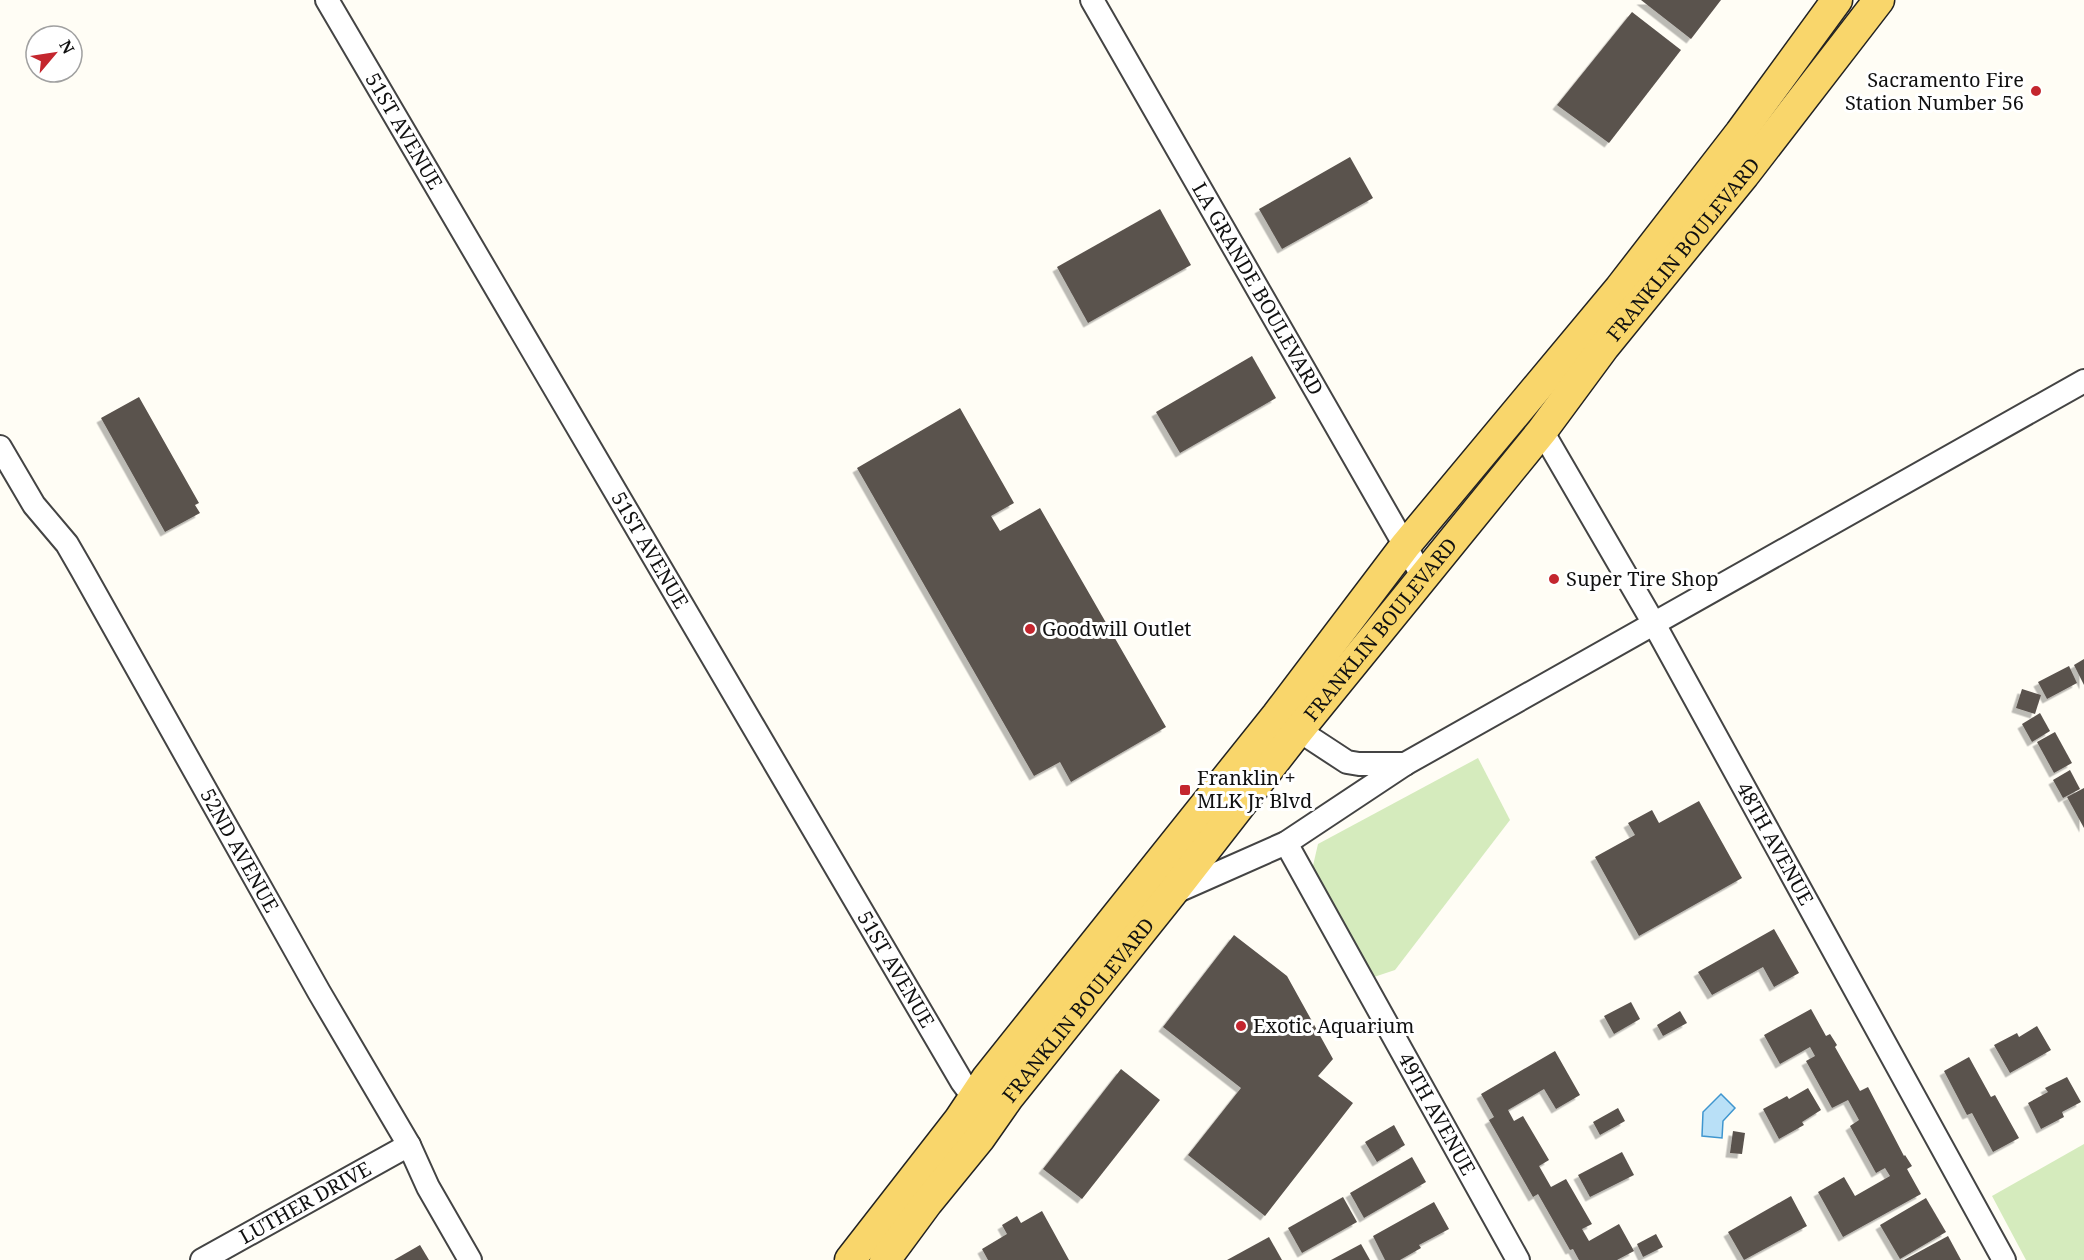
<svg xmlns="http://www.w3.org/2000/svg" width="2084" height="1260" viewBox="0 0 2084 1260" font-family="'Noto Serif',serif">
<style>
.green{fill:#d5ebbd}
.water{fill:#b9e0f7;stroke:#3f96cf;stroke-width:1.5}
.building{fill:#5a524d;filter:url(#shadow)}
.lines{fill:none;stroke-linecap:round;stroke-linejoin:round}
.minor-casing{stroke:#444;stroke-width:26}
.major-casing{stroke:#222;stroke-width:33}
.minor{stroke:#fff;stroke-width:22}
.major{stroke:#f9d66b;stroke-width:30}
.poi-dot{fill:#c4262e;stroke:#fff;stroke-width:2}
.labels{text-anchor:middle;stroke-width:6;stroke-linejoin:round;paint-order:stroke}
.poi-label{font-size:20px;fill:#111;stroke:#fff;text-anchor:start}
.street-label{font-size:20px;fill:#111;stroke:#fff}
</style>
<defs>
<filter id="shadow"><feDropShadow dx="-4.5" dy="4.5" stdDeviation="0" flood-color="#0004"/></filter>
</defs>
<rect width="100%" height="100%" fill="#fffdf5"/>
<!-- green -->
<g class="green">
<path d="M 1478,758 L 1510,820 L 1395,970 L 1374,977 L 1312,870 L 1318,844 Z"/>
<path d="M 2084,1144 L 2084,1260 L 2026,1260 L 1992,1196 Z"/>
</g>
<!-- water -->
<path class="water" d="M 1721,1094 L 1735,1108 L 1723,1121 L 1722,1138 L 1702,1136 L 1703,1112 Z"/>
<!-- building -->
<g class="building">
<path d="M 1641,0 L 1721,0 L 1691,39 Z"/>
<path d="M 1632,12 L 1681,50 L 1609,143 L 1557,105 Z"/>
<path d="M 1350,157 L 1373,198 L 1282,249 L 1259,209 Z"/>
<path d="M 1160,209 L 1191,265 L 1088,323 L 1057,267 Z"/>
<path d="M 1252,356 L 1276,398 L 1180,453 L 1156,412 Z"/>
<path d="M 139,397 L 199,503 L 195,505 L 200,513 L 165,532 L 101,418 Z"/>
<path d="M 960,408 L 1014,503 L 991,516 L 1000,531 L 1040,508 L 1166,727 L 1071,782 L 1060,762 L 1034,776 L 857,468 Z"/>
<path d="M 2084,659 L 2084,685 L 2074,665 Z"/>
<path d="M 2069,666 L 2077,683 L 2047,699 L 2038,682 Z"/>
<path d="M 2022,689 L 2041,695 L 2035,714 L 2016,708 Z"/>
<path d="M 2040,713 L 2050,731 L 2032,742 L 2022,724 Z"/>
<path d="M 2055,732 L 2072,763 L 2054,773 L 2037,742 Z"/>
<path d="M 2070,770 L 2080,789 L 2063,798 L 2053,780 Z"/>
<path d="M 2084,788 L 2084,828 L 2067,797 Z"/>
<path d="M 1699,801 L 1742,878 L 1639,936 L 1595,857 L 1635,835 L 1628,823 L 1652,810 L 1659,823 Z"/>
<path d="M 1774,929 L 1799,973 L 1774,987 L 1763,967 L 1712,995 L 1698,972 Z"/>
<path d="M 1234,935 L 1287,976 L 1333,1059 L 1318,1076 L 1353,1103 L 1265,1216 L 1188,1155 L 1241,1088 L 1163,1027 Z"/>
<path d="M 1631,1002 L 1640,1019 L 1614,1034 L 1604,1016 Z"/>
<path d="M 1811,1009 L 1826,1036 L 1830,1034 L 1837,1045 L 1835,1047 L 1860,1091 L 1868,1087 L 1904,1156 L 1905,1155 L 1912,1166 L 1907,1169 L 1921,1194 L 1843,1237 L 1818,1192 L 1844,1177 L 1855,1196 L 1890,1176 L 1885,1168 L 1876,1173 L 1850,1126 L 1859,1120 L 1848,1100 L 1832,1108 L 1806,1061 L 1815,1056 L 1810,1047 L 1780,1064 L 1764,1035 Z"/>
<path d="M 1680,1011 L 1687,1023 L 1663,1036 L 1657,1025 Z"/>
<path d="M 2037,1026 L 2051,1050 L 2010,1073 L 1994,1045 L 2017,1033 L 2019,1037 Z"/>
<path d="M 1555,1051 L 1580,1095 L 1556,1109 L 1544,1089 L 1508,1110 L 1514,1121 L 1523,1116 L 1549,1160 L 1539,1166 L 1551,1187 L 1566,1179 L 1592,1224 L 1582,1229 L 1589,1241 L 1619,1224 L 1634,1251 L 1617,1260 L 1579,1260 L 1573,1249 L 1570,1250 L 1538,1194 L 1533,1197 L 1489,1120 L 1494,1117 L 1481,1094 Z"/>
<path d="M 1969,1057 L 1991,1097 L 1995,1095 L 2019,1138 L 1993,1152 L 1972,1113 L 1967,1115 L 1944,1071 Z"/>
<path d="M 1121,1069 L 1160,1100 L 1082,1199 L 1043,1169 Z"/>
<path d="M 2067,1077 L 2081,1102 L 2062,1112 L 2064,1117 L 2041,1129 L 2028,1103 L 2048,1092 L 2045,1088 Z"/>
<path d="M 1808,1088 L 1821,1110 L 1802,1122 L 1804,1125 L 1779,1139 L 1763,1109 L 1787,1096 L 1789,1099 Z"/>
<path d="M 1618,1108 L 1625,1121 L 1600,1135 L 1593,1122 Z"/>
<path d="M 1394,1125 L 1405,1145 L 1377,1162 L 1365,1142 Z"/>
<path d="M 1733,1131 L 1745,1133 L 1742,1154 L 1730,1153 Z"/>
<path d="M 1622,1152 L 1634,1175 L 1590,1197 L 1578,1175 Z"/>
<path d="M 1412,1157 L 1426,1182 L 1364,1218 L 1350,1193 Z"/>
<path d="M 1791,1196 L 1807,1226 L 1744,1260 L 1728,1232 Z"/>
<path d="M 1343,1197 L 1357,1222 L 1302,1253 L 1288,1228 Z"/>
<path d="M 1926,1198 L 1946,1232 L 1900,1259 L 1880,1225 Z"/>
<path d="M 1434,1202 L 1449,1229 L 1419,1245 L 1421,1248 L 1400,1260 L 1385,1260 L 1373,1236 Z"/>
<path d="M 1042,1211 L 1069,1260 L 988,1260 L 982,1249 L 1007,1234 L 1002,1225 L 1017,1216 L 1021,1223 Z"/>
<path d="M 1656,1234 L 1663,1247 L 1643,1257 L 1637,1244 Z"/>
<path d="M 1948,1236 L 1961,1260 L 1904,1260 Z"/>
<path d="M 1269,1237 L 1282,1260 L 1227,1260 Z"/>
<path d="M 1361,1244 L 1370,1260 L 1331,1260 Z"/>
<path d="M 420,1245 L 429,1260 L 394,1260 Z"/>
</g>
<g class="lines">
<defs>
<g id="minor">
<path id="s1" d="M 327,0 L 935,1036 L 962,1082 L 974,1098"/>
<path id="s2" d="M 1092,0 L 1423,577"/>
<path id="s3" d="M 1542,431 L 1653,622 L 2004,1260"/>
<path id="s4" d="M 0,447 L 34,505 L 67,544 L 82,570 L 319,992 L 409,1145 L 428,1187 L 470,1260"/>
<path d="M 1286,722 L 1347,762 L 1359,764 L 1405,764"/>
<path id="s5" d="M 1286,843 L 1518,1260"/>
<path d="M 1173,893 L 1286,843 L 1405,764 L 2084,381"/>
<path id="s6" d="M 202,1260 L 409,1145"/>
</g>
<g id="major">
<path d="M 850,1260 L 959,1120 L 987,1078 L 1277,715 L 1405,546 L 1620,288 L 1740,133 L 1837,0"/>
<path id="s7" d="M 885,1260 L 927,1203 L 980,1138 L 1008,1098 L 1172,893 L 1298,731 L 1542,431 L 1604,347 L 1744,175 L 1879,0"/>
</g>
</defs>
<!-- minor casing -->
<use href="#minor" class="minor-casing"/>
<!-- major casing -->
<use href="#major" class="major-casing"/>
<!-- minor -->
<use href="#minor" class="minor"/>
<!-- major -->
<use href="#major" class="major"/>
</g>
<!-- markers -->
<g class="poi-dot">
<circle cx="2036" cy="91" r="6"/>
<circle cx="1554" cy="579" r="6"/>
<circle cx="1030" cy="629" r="6"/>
<rect x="1179" y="784" width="12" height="12" rx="3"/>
<circle cx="1241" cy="1026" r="6"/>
</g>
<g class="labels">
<!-- poi labels -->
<g class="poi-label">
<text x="2024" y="87" text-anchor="end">Sacramento Fire<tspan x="2024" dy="23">Station Number 56</tspan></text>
<text x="1566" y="586">Super Tire Shop</text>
<text x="1042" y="636">Goodwill Outlet</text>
<text x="1197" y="785">Franklin +<tspan x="1197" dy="23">MLK Jr Blvd</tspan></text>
<text x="1253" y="1033">Exotic Aquarium</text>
</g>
<!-- street labels -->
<g class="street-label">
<text dy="7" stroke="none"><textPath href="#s1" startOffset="152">51ST AVENUE</textPath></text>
<text dy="7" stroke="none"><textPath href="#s7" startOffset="1288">FRANKLIN BOULEVARD</textPath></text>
<text dy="7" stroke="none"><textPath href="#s2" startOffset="333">LA GRANDE BOULEVARD</textPath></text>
<text dy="7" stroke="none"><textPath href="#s1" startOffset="638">51ST AVENUE</textPath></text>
<text dy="7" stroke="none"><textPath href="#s7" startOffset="802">FRANKLIN BOULEVARD</textPath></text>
<text dy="7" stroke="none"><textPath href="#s3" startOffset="474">48TH AVENUE</textPath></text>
<text dy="7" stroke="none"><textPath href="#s4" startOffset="470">52ND AVENUE</textPath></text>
<text dy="7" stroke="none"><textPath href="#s1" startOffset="1124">51ST AVENUE</textPath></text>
<text dy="7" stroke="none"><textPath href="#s7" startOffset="316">FRANKLIN BOULEVARD</textPath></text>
<text dy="7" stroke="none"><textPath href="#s5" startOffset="310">49TH AVENUE</textPath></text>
<text dy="7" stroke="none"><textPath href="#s6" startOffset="118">LUTHER DRIVE</textPath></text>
</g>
</g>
<!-- north arrow -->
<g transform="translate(54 54) rotate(61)"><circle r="28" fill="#ffffff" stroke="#a0a0a0" stroke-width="1.5"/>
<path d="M0-4.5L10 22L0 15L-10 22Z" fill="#c4262e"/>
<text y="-9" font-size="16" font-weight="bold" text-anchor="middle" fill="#111111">N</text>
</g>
</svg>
